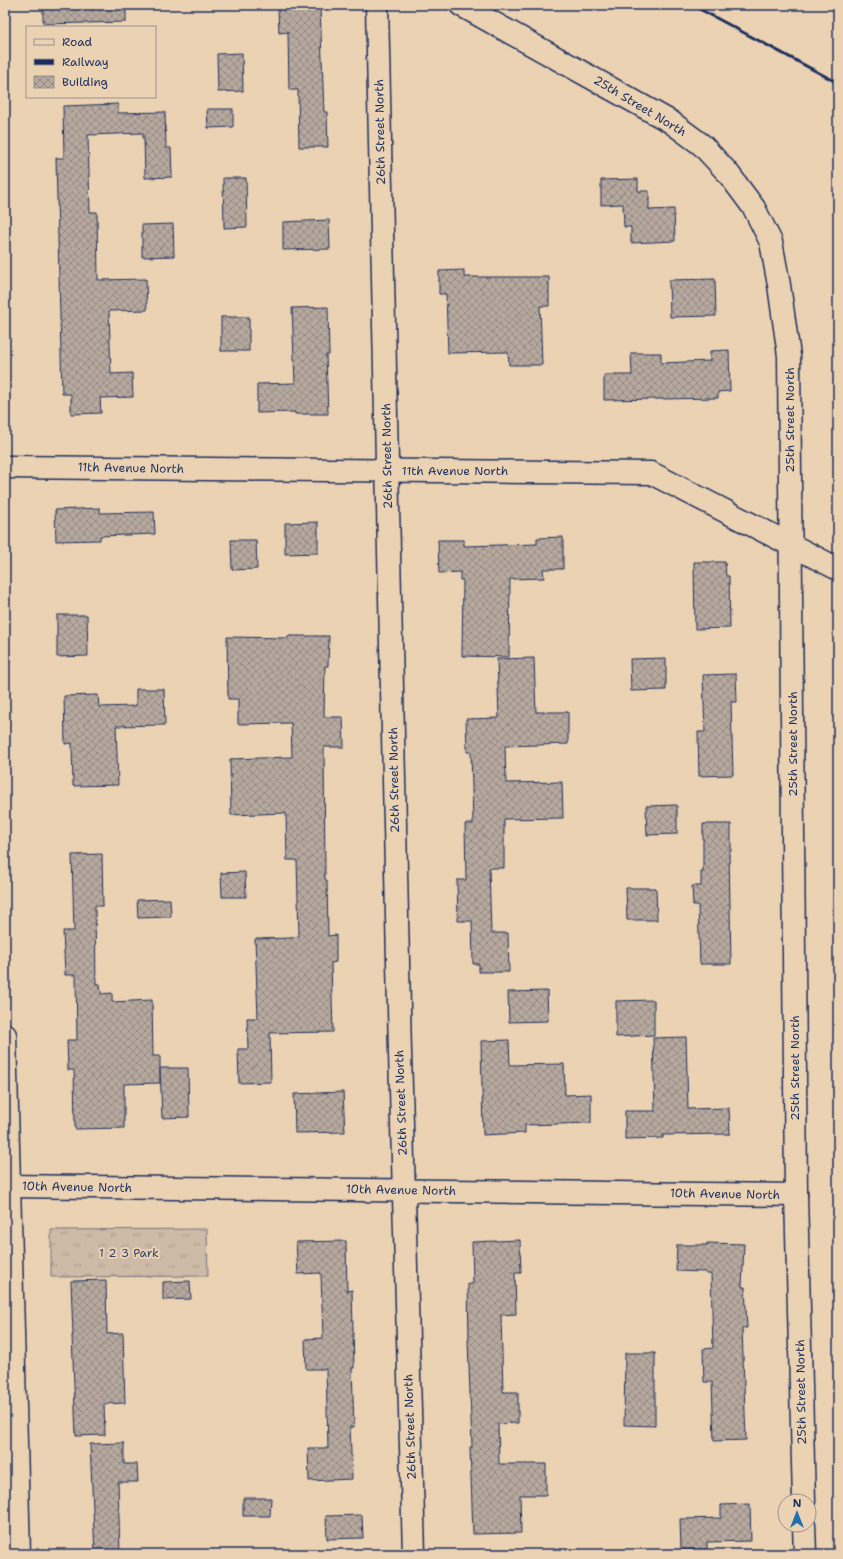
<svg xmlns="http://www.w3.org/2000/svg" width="843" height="1559" viewBox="0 0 843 1559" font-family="'Shantell Sans',sans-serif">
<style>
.grass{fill:url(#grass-tufts);stroke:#747482}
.building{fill:url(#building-cross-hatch);stroke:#1b2f5e}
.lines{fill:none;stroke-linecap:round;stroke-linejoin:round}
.street-casing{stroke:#1b2f5e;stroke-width:25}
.secondary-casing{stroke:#1b2f5e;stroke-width:25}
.street{stroke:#ebd2b3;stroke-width:22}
.secondary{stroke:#ebd2b3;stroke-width:22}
.rail{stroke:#1b2f5e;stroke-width:3}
.labels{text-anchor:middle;stroke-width:4;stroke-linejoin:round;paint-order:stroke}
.street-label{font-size:12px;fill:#1b2f5e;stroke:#ebd2b3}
.park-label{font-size:12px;fill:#364469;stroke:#ebd2b3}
</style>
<defs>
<pattern id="grass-tufts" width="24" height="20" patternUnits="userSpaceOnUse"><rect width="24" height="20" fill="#cdbaa7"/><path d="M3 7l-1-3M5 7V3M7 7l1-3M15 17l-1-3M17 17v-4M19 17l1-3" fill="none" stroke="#afa092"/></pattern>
<pattern id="building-cross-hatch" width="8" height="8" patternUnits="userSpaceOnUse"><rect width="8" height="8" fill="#b7a99e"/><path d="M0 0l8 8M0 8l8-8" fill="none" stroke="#948a84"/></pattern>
</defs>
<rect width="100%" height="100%" fill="#ebd2b3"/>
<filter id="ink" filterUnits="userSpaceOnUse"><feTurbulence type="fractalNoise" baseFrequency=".025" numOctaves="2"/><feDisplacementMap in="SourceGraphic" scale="8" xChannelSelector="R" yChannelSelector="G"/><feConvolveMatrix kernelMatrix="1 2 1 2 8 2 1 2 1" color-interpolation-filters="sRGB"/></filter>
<g filter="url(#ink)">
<!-- grass -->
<path class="grass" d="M 207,1229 L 208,1276 L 51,1277 L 51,1230 Z"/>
<!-- building -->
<g class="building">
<path d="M 43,5 L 126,5 L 126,22 L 43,24 Z"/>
<path d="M 320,6 L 324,112 L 327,112 L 328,147 L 299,147 L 298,90 L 289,90 L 288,32 L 279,33 L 278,8 Z"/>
<path d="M 242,53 L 243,91 L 218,92 L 217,54 Z"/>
<path d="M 118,104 L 118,113 L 165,112 L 166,148 L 171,148 L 172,177 L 145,178 L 144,139 L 143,139 L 143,133 L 88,135 L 90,212 L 97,212 L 98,280 L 146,279 L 147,310 L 109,311 L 111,374 L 132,373 L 133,397 L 100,398 L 101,413 L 71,414 L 71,394 L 62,394 L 56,158 L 64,158 L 63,106 Z"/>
<path d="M 207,109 L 233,109 L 233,127 L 208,128 Z"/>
<path d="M 223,178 L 246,178 L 247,227 L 224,228 Z"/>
<path d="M 638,179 L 638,191 L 649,191 L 649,210 L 674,209 L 675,241 L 631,243 L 631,227 L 624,227 L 623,204 L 601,205 L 601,180 Z"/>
<path d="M 329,220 L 330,249 L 283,250 L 283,222 Z"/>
<path d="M 173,224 L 174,256 L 142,257 L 142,225 Z"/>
<path d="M 464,270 L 464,277 L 549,277 L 549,306 L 540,306 L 542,365 L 509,365 L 508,352 L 448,353 L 446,294 L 439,294 L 439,271 Z"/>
<path d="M 715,279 L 716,316 L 670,317 L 669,280 Z"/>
<path d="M 328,307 L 329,355 L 326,355 L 328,414 L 295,414 L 295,412 L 257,413 L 257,384 L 295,383 L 292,308 Z"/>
<rect x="221" y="317" width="28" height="34"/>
<path d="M 729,350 L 730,391 L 718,392 L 718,398 L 604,400 L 604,375 L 632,375 L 631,353 L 661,353 L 661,363 L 710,361 L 710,351 Z"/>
<path d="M 100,508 L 100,513 L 154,512 L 155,534 L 100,536 L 100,540 L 56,541 L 55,510 Z"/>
<path d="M 318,522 L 318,553 L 285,554 L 285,523 Z"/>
<path d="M 563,537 L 563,569 L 543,569 L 544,578 L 510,579 L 509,657 L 462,656 L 463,580 L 460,580 L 460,572 L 439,573 L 438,540 L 464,540 L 464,546 L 537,544 L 537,538 Z"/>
<path d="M 231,540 L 256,540 L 257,569 L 232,570 Z"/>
<path d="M 694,562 L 725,562 L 726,576 L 729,576 L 730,628 L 695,629 Z"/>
<path d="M 57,615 L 87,615 L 88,656 L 57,657 Z"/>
<path d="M 288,636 L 329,636 L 328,666 L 325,666 L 324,717 L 343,717 L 344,747 L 324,747 L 325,880 L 327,880 L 328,936 L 336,935 L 336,962 L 331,963 L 333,1032 L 270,1033 L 271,1082 L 239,1083 L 238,1049 L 248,1049 L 247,1018 L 258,1018 L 255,939 L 292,938 L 292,937 L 299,936 L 297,860 L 287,860 L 286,813 L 231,815 L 230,759 L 292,757 L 291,723 L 238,724 L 238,699 L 228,699 L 227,637 L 288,638 Z"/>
<path d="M 534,658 L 536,712 L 568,712 L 568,744 L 505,746 L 506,783 L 562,782 L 563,818 L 504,819 L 504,868 L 489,868 L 491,933 L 508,933 L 509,972 L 479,972 L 479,964 L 473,964 L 472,921 L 458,921 L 457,880 L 466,880 L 465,824 L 473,824 L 471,752 L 467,752 L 466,719 L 499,718 L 497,659 Z"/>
<path d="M 666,658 L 666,690 L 631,691 L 630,659 Z"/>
<path d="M 736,674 L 737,702 L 731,702 L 733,775 L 699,776 L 698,732 L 705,732 L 703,675 Z"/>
<path d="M 136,689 L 164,689 L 165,725 L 116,726 L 118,785 L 73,786 L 72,743 L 65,744 L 64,696 L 98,695 L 99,707 L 136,706 Z"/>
<path d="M 677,805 L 677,834 L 647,835 L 646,806 Z"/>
<path d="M 703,824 L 731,824 L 731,851 L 729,851 L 731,964 L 700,964 L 698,905 L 693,905 L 692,886 L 701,886 L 701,872 L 703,872 Z"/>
<path d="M 102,854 L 103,906 L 95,906 L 96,984 L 100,984 L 101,994 L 112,993 L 112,1002 L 152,1000 L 153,1056 L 160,1056 L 160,1083 L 124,1084 L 124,1128 L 75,1129 L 74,1070 L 68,1070 L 67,1040 L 77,1040 L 76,975 L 65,975 L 63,931 L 74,931 L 72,855 Z"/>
<path d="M 245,872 L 246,897 L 222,897 L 221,873 Z"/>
<path d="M 626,888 L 656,888 L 657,920 L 627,920 Z"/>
<path d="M 170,899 L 171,917 L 138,918 L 137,900 Z"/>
<path d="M 547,991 L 548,1021 L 509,1022 L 508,992 Z"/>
<path d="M 654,1000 L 654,1035 L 616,1037 L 616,1001 Z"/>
<path d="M 686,1037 L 688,1109 L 729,1108 L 730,1134 L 663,1135 L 663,1138 L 625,1139 L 625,1111 L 655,1111 L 653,1038 Z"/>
<path d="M 509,1040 L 510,1065 L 564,1064 L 565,1095 L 591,1094 L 591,1123 L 525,1125 L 525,1133 L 483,1135 L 481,1041 Z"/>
<path d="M 160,1068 L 188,1068 L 189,1117 L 162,1118 Z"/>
<path d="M 343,1092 L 345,1132 L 295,1133 L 294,1094 Z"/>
<path d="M 520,1240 L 521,1273 L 515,1273 L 516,1314 L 501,1315 L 503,1392 L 518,1392 L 518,1423 L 498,1424 L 499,1464 L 546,1464 L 546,1495 L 520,1495 L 521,1533 L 473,1534 L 470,1447 L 472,1447 L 468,1340 L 469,1340 L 468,1284 L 473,1284 L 472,1242 Z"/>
<path d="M 346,1241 L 347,1291 L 352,1290 L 354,1368 L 352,1368 L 354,1427 L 350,1427 L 352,1479 L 309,1481 L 308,1448 L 328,1448 L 326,1369 L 306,1369 L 305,1339 L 323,1338 L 321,1273 L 298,1274 L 296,1242 Z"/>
<path d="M 707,1243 L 744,1244 L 742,1287 L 745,1287 L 747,1328 L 742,1328 L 746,1440 L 714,1441 L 712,1382 L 704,1382 L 703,1349 L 713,1348 L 711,1274 L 706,1274 L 706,1272 L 676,1271 L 677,1245 L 707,1245 Z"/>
<path d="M 106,1280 L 107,1334 L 123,1333 L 125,1403 L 104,1404 L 105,1435 L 76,1436 L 72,1335 L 73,1335 L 71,1281 Z"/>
<path d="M 190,1281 L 191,1299 L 163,1300 L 163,1282 Z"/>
<path d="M 625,1353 L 655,1353 L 655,1426 L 624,1425 Z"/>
<path d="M 124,1443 L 124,1464 L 137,1464 L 138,1482 L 118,1482 L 120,1554 L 95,1554 L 90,1444 Z"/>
<path d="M 243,1498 L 271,1498 L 270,1516 L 243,1516 Z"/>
<path d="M 750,1504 L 751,1541 L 707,1542 L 707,1549 L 681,1550 L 680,1519 L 721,1518 L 721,1505 Z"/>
<path d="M 362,1515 L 363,1538 L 327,1539 L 326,1516 Z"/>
</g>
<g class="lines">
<defs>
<g id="street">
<path d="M 377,5 L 400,1053 L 414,1554"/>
<path d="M 5,467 L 651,473 L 838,569"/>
<path d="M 5,1035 L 19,1554"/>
<path d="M 5,1186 L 796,1195"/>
</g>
<g id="secondary">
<path d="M 461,5 L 671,122 L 702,145 L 728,173 L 754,208 L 771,242 L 779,285 L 789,356 L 796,1195 L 804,1501"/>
<path d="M 804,1525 L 805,1554"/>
</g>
</defs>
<!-- street casing -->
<use href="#street" class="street-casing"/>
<!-- secondary casing -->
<use href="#secondary" class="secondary-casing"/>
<!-- street -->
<use href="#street" class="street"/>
<!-- secondary -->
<use href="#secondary" class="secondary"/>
<!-- rail -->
<path class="rail" d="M 692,5 L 838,83"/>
</g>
</g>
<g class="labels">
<!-- street labels -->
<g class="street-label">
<text transform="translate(640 106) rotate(31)" y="4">25th Street North</text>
<text transform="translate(380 132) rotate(-91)" y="4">26th Street North</text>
<text transform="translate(790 420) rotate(-90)" y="4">25th Street North</text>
<text transform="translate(387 456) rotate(-91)" y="4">26th Street North</text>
<text transform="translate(131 468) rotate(1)" y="4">11th Avenue North</text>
<text x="455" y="475">11th Avenue North</text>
<text transform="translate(793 744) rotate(-90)" y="4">25th Street North</text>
<text transform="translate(394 780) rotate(-91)" y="4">26th Street North</text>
<text transform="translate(795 1068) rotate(-90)" y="4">25th Street North</text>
<text transform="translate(401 1103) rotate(-92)" y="4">26th Street North</text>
<text transform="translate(77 1187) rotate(1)" y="4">10th Avenue North</text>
<text transform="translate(401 1190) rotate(1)" y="4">10th Avenue North</text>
<text transform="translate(725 1194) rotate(1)" y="4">10th Avenue North</text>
<text transform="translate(801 1392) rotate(-91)" y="4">25th Street North</text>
<text transform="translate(410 1427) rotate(-92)" y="4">26th Street North</text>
</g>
<!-- park labels -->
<g class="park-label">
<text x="129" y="1257">1 2 3 Park</text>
</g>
</g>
<!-- margin -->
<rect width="843" height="1559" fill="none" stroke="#ebd2b3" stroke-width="20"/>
<rect x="10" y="10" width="823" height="1539" fill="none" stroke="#1b2f5e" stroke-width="1.5" filter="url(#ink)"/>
<!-- legend -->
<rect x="26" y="26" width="130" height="72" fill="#ebd2b3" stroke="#989191"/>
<rect x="34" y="39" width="20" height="6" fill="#ebd2b3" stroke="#989191"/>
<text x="62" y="46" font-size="12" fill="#1b2f5e">Road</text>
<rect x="34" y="59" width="20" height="6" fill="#1b2f5e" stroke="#989191"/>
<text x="62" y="66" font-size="12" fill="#1b2f5e">Railway</text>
<rect x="34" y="76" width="20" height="12" fill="url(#building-cross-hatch)" stroke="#989191"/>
<text x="62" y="86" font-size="12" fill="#1b2f5e">Building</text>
<!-- north arrow -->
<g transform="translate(797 1513)"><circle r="19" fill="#ebd2b3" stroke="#989191"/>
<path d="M0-3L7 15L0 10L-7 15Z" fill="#1f6fb2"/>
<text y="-6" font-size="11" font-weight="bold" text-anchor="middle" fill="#1b2f5e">N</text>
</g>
</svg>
